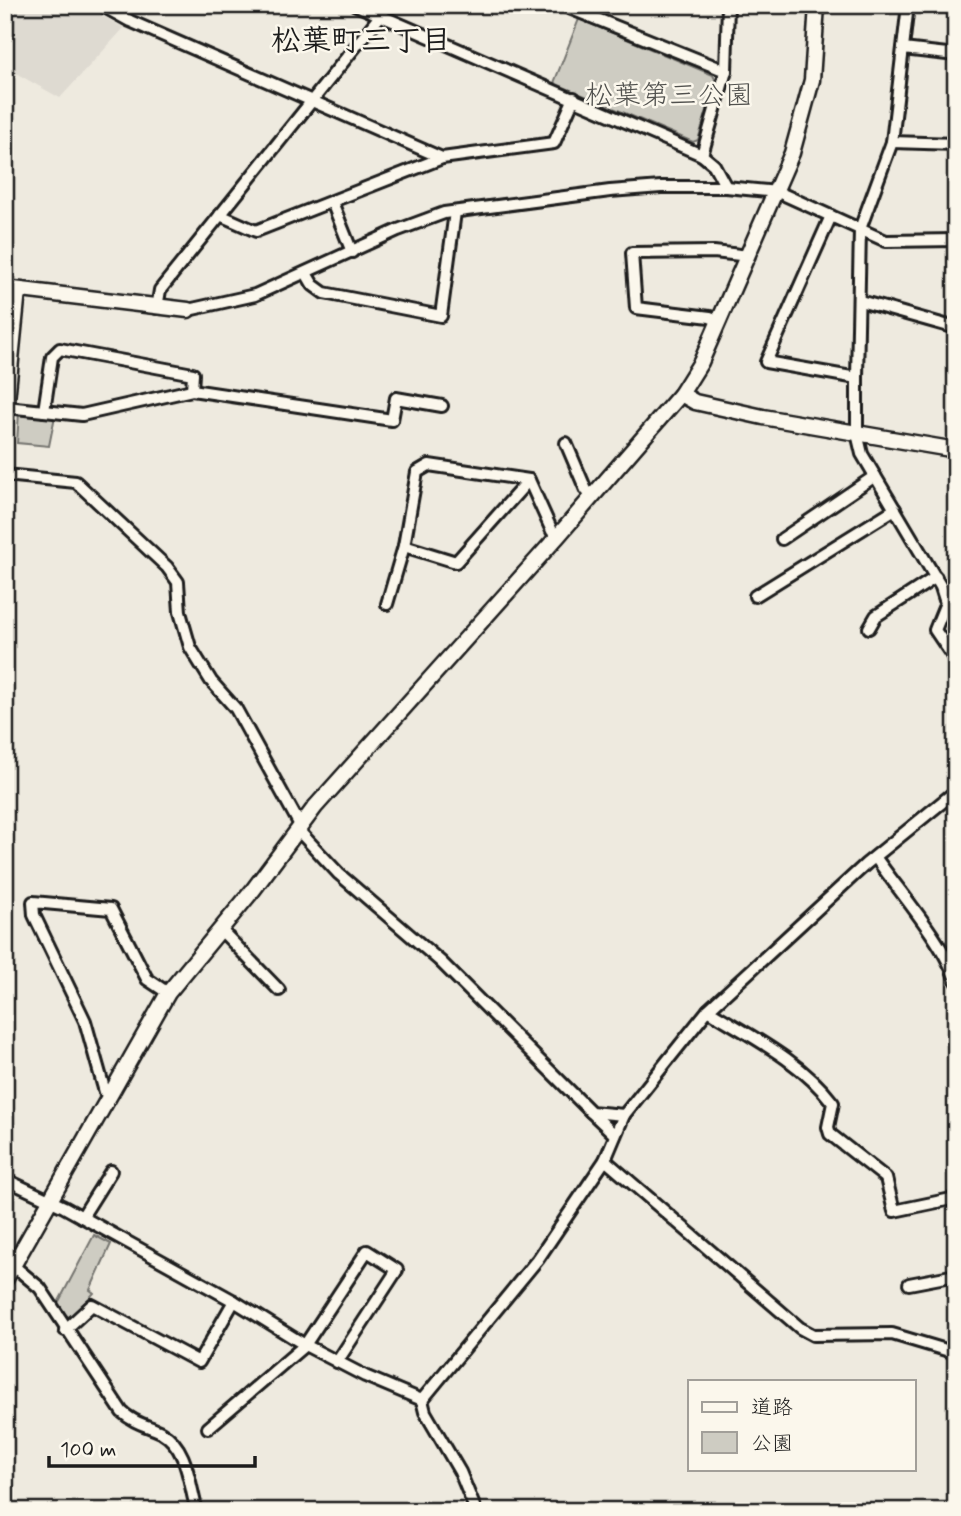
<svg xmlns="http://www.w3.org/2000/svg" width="961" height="1516" viewBox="0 0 961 1516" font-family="Mynerve,'Klee One',sans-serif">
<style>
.built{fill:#dedad1}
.green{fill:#ceccc2;stroke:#75746f;stroke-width:2}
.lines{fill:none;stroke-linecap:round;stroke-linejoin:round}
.minor-casing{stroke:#1c1c1c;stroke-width:16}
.tertiary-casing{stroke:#1c1c1c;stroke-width:19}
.minor{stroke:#fbf7ec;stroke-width:10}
.tertiary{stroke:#fbf7ec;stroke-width:14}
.labels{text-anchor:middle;stroke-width:5;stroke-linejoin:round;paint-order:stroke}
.park-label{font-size:28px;fill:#51514e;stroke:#fbf7ec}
.neighbourhood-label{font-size:30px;font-weight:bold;fill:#1c1c1c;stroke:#fbf7ec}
</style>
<rect width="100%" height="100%" fill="#eeeadf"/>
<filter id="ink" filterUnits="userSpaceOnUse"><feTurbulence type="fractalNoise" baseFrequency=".0143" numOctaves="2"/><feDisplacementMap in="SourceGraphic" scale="14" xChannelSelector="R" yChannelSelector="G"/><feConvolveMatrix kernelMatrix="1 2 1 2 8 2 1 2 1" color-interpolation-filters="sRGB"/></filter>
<g filter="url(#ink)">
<!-- built -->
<path class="built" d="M 20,5 L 83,5 L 124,28 L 60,98 L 5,67 L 5,28 Z"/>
<!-- green -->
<g class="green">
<path d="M 579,19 L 713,75 L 716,81 L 698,140 L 693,142 L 554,83 Z"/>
<path d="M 19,412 L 55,416 L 49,446 L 17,443 Z"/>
<path d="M 94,1235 L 111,1244 L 90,1290 L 94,1293 L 72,1317 L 65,1316 L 57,1305 Z"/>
</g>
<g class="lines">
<defs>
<g id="minor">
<path d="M 101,5 L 130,21 L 442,158"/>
<path d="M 356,5 L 702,155 L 726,71 L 728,5"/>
<path d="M 562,5 L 726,71"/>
<path d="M 5,13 L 10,5"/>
<path d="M 903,49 L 956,55"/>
<path d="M 892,142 L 956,144"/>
<path d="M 702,155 L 714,165 L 726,187"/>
<path d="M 332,202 L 352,252"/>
<path d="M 220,215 L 256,231 L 442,158 L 554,143 L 574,98"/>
<path d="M 831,216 L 766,362 L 857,378 L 860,229 L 892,142 L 908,5"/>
<path d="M 306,273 L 313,285 L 324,293 L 441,316 L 455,212"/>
<path d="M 860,301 L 956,328"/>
<path d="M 157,308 L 160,290 L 380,16 L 385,5"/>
<path d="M 188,310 L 255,295 L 398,230 L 444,213 L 610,191 L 661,187 L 726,187 L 778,192 L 886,241 L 956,240"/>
<path d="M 720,321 L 710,317 L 636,308 L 632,253 L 714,252 L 749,256"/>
<path d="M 857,378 L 857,433 L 862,454 L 941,587 L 946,603 L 935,630 L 956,661"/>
<path d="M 6,407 L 82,415 L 192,390 L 392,420 L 396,398 L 442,406"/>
<path d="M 44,411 L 52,357 L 60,349 L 193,374 L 192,390"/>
<path d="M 566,443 L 586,490 L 592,496"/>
<path d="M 5,475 L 76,482 L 167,567 L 178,582 L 180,612 L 190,647 L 211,681 L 236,709 L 301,827"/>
<path d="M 782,539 L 875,476"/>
<path d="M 404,546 L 456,562 L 529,480"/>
<path d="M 755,596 L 895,509"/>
<path d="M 387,604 L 404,546 L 417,472 L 429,465 L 529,480 L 552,531 L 558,536"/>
<path d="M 869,628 L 876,616 L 936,577"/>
<path d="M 298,830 L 339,874 L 440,961 L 591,1112 L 624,1115"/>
<path d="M 876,858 C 898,890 946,945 956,981"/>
<path d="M 220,929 L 279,990"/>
<path d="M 708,1010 C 752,1037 801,1061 833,1103 L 828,1127 L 830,1134 L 886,1178 L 894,1211 L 956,1198"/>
<path d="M 110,1096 L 105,1092 L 85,1021 L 34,915 L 33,902 L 111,909 L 147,979 L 168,993"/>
<path d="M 591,1112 L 615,1135"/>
<path d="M 605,1160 L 800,1328 L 813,1335 L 892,1334 L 956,1353"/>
<path d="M 11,1182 L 64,1207 L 234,1301 L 305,1345 L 365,1376 L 422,1400 L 538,1259 L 605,1160 L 624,1115 L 708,1010 L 866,864 L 956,791"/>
<path d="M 82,1217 L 111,1171"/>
<path d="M 15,1267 L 40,1288 L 122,1412 C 134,1423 146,1425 161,1432 C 188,1447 189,1484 197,1511"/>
<path d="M 909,1284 L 956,1275"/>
<path d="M 65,1330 L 92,1305 L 199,1362 L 234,1301"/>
<path d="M 422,1400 L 425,1412 L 460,1472 L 476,1511"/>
<path d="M 208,1428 L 305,1345 L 367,1251 L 397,1270 L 337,1362"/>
</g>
<g id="tertiary">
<path d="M 5,288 L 188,310"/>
<path d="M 681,394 L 695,402 L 763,417 L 956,450"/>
<path d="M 5,420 L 18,290"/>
<path d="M 5,1280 L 168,993 L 253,890 L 315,807 L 558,536 L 681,394 L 701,362 L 792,153 L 812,80 L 817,5"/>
</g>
</defs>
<!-- minor casing -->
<use href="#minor" class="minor-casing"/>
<!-- tertiary casing -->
<use href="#tertiary" class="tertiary-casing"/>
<!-- minor -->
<use href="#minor" class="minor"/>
<!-- tertiary -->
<use href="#tertiary" class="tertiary"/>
</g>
</g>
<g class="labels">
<!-- park labels -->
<g class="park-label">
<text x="669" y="104">松葉第三公園</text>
</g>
<!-- neighbourhood labels -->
<g class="neighbourhood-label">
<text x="361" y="50">松葉町三丁目</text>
</g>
</g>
<!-- margin -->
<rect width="961" height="1516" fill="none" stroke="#fbf7ec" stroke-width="28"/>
<rect x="14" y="14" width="933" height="1488" fill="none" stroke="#1c1c1c" stroke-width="2.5" filter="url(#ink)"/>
<!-- legend -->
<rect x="688" y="1380" width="228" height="91" fill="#fbf7ec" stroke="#a29f99" stroke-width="2"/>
<rect x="702" y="1402" width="35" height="10" fill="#fbf7ec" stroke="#a29f99" stroke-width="2"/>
<text x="751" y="1414" font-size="21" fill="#1c1c1c">道路</text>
<rect x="702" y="1432" width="35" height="21" fill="#ceccc2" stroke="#a29f99" stroke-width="2"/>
<text x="751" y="1450" font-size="21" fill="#1c1c1c">公園</text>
<!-- scale -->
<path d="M49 1456v10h206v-10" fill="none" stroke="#1c1c1c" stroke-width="3.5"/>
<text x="60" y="1456" font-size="21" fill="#1c1c1c" stroke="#fbf7ec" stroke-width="5" paint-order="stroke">100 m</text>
</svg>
